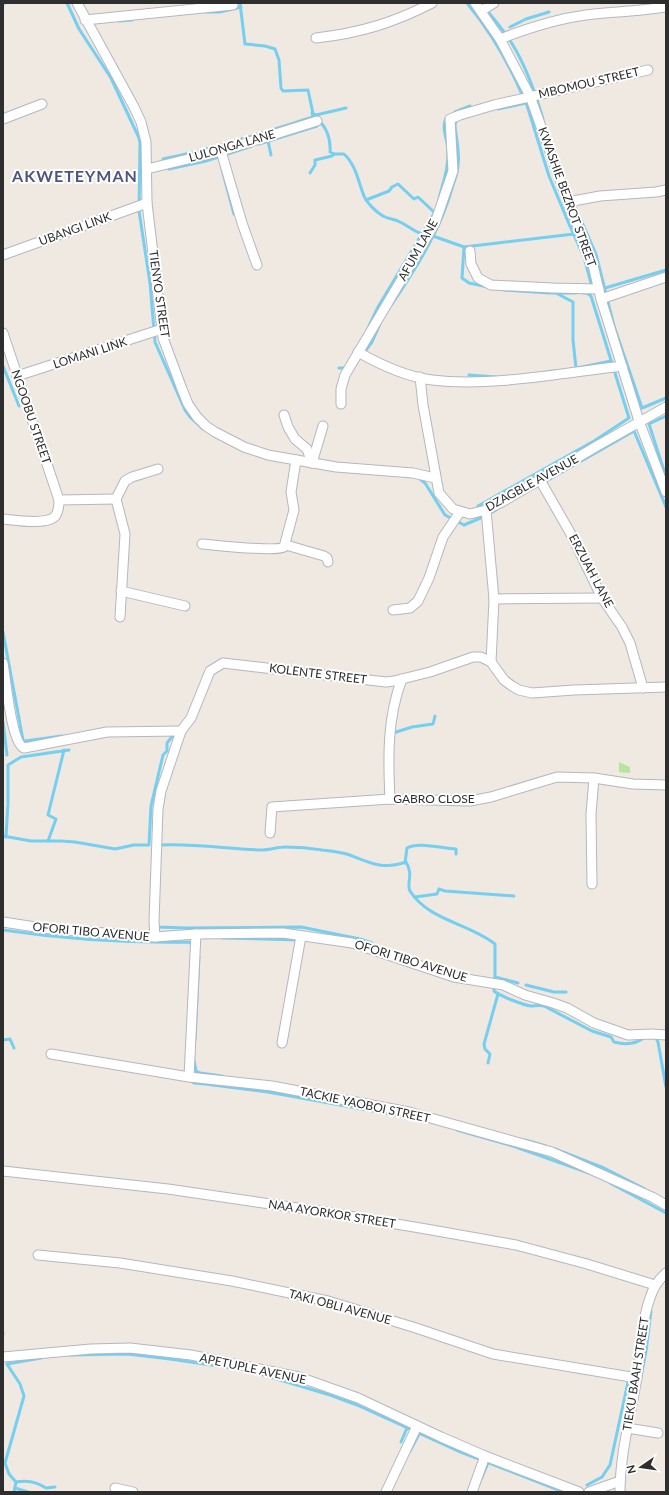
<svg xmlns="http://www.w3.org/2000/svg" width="669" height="1495" viewBox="0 0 669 1495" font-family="Lato,sans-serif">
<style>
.green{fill:#b6e59e}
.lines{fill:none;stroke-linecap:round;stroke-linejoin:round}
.stream{stroke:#75cff0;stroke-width:3}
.minor-casing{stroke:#b4b7c1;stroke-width:11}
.minor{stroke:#fff;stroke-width:9}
.labels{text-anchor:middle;stroke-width:4;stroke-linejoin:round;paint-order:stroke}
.street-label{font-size:12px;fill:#2e2e2e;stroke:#fff}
.district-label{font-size:16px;font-weight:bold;letter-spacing:1px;fill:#4d5680;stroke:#fff}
</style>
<rect width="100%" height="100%" fill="#efe9e1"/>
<!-- green -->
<path class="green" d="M 619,762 L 630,767 L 630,773 L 619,772 Z"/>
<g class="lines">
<!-- stream -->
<g class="stream">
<path d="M 67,3 L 79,29 L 111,78 L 139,138 L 140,143 L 139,211 L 150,283 L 155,342 L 185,410 L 191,418 L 203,429"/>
<path d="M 240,3 L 245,44 L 265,46 L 275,49 L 279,60 L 281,88 L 283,91 L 308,90 L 314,118 C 326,123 331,139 330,152 L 334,154"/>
<path d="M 467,3 C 490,31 509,63 523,97"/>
<path d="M 481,3 C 491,16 503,29 511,42 C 525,64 536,95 543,119"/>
<path d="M 3,4 L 5,3"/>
<path d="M 206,12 L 220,12 L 241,7"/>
<path d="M 119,21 L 132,20"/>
<path d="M 510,27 L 526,19 L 549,12"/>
<path d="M 526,102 L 549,176 L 569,224 L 584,257 L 591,283 L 589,288"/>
<path d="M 498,109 L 526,103"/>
<path d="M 455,112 L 470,106"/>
<path d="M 268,141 L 271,155"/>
<path d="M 259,144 L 317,126 L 317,124 L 319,124"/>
<path d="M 163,159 C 213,149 262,133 310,118 L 313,117 L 312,113 L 316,115 L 346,108"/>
<path d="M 169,169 L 206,161 L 252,146"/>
<path d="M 222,169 L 234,214"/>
<path d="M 310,173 L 315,165 L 315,160 L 332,156 L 334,154 L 344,154 C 356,165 358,181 364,196 C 367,203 376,212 383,216 C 388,219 395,219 400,222 C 408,226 414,231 422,234"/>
<path d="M 439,199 C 443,182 449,167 448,150 C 448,140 440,127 447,117"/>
<path d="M 366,200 L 389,191 L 392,187 L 398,184 L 414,199 L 418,197 L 434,212"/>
<path d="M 573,202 L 596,254 L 614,326 L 642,408 L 666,398"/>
<path d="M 433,236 L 464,247 L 462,278 L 469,283 L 488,287"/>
<path d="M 464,247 L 574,234"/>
<path d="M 605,288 L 666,270"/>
<path d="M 504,290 L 549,293 L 576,293"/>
<path d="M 556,293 L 573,302 L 573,340 L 576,368"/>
<path d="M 392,304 C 417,267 441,229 453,185 C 455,179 458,172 458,165 C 460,152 456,138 455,125 L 456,121 L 458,120"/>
<path d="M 369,326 L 378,307 L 435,212"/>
<path d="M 363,354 L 372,342 L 380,324"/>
<path d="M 3,366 L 19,406"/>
<path d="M 339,368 L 348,368"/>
<path d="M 577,368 L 611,361"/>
<path d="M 469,375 L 496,377"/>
<path d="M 666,416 L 649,424 L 666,477"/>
<path d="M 420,479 L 425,483 L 445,515 L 464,525 L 483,517 L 496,510"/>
<path d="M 534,488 L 634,431 L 666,507"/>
<path d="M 478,506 L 594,441 L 629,418 L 591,296 L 587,293 L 583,293"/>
<path d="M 3,632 L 23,740 L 25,741 L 62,736"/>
<path d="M 3,722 L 7,755"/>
<path d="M 393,733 L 412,727 L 433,724 L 435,716"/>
<path d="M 3,836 L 31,841 L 61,841 L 75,842 L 115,849 L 134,845 L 149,845 L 151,806 L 163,755 L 167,751 L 167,743 L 175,733"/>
<path d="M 6,837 L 8,803 L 8,765 L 21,757 L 69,750"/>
<path d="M 48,841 L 56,819 L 48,815 L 64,750"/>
<path d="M 160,845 C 194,843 228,849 261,850 C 269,850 278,847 286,847 C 298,847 310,848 322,850 C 332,851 341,852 350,855 C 370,863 383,870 406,862 C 414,874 406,885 410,891 C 429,921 469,923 495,944 L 495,977 L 494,991 C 500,996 523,1005 531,1006 C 535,1006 539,1005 544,1006 L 592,1031 L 611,1037 L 614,1042 C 625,1045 635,1045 645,1037"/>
<path d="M 405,863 L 407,848 C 418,841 444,849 456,849 L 456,854"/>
<path d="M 415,897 L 437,894 L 439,889 L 445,891 L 514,896"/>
<path d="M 157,925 L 158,927 L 186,928 L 301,927 L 360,939 L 372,943"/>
<path d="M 3,930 C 64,939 127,943 188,942 L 191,943 L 192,947"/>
<path d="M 222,938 L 300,940"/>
<path d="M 495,977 L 518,983"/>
<path d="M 526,985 L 554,992 L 566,992"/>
<path d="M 655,1036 L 658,1042 L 666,1087"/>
<path d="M 3,1040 L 10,1039 L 14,1048"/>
<path d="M 195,1040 L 199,956"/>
<path d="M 194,1060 L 196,1071 L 200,1073 L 222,1076"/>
<path d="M 488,1063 L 490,1054 L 485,1049 L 484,1044 L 498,994"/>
<path d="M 190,1080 L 194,1083 L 205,1084 L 268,1092 L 423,1120"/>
<path d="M 457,1130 L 513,1146 L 589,1173"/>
<path d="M 525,1140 L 546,1146"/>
<path d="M 555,1149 L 604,1168 L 645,1189"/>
<path d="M 610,1183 L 666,1213"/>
<path d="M 3,1333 L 3,1334"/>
<path d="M 70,1355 L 127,1354 L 170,1359 L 238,1369"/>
<path d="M 7,1364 L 41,1358"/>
<path d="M 7,1364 L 20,1384 L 24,1396 L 5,1463 L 9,1474 L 16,1482 L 14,1492"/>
<path d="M 253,1372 L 330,1395 L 357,1405 L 458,1451 L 564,1492"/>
<path d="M 640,1382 L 646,1351 L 651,1311"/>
<path d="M 401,1442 L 407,1428"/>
<path d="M 410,1451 L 419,1434"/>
<path d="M 16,1482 C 28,1480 36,1482 46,1488 L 55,1487"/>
<path d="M 479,1484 L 488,1463"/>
<path d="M 587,1485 L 602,1477 L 610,1465 L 628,1382"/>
<path d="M 15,1488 L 28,1492"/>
</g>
<defs>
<g id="minor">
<path d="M 77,3 L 134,107 L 141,122 L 146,142 L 147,203 L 163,338 L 182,389 L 188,404 L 197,417 L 206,426 L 215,432 L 244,447 L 268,455 L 336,467 L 413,473 L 435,478"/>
<path d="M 475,3 L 500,39 L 530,96 L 568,202 L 592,261 L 601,299 L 639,421 L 666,492"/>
<path d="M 481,11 L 494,3"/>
<path d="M 85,20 L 233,5"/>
<path d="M 316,38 C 360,33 393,23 432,3"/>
<path d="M 500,39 C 528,28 556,19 586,15 C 613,12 639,11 666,7"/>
<path d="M 3,119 L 42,104"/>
<path d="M 221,151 L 242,223 L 257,265"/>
<path d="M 147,169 L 221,151 L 317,121"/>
<path d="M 568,202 L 600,196 L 656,192 L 666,190"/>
<path d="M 470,251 L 471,264 L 478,278 L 491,285 L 553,288 L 599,289"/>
<path d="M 3,255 L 147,203"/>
<path d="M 601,299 L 666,277"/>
<path d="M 3,333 L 59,500 C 59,505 59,510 56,515 C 49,526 15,520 3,519"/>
<path d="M 358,352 C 379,364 408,377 432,380 C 491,387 563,373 622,366"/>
<path d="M 17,376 L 162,329"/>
<path d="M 420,377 L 423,405 L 439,493 L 453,509 L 470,514 L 486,510 L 502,502 L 597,446 L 666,407"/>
<path d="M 341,404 L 341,389 L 345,375 L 435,223 L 453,171 L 450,119 L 460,115 L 494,105 L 648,70"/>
<path d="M 284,415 L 288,427 L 295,439 L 307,449 L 312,463"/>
<path d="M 312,463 L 323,426"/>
<path d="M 540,480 L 572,536 L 602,598 L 622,627 L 630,643 L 643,688"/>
<path d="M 116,499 L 125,534 L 120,617"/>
<path d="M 116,499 L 125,481 L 132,477 L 158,469"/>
<path d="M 59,500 L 116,499"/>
<path d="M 486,510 L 494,599 L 491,662"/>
<path d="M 202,544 C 215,545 276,552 284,547 L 294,510 L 291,492 L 296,460"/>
<path d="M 286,545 L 324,556 L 327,558 L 328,562"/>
<path d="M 121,591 L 185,606"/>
<path d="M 494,599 L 602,598"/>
<path d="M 393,610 L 410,608 L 418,601 L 429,578 L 443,537 L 460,512"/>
<path d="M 3,663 C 6,679 11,743 24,748 L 107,732 L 181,731"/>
<path d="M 390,799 C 388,759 387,717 402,679"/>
<path d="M 270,833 L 272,807 L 390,799 L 470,801 L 491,797 L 557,777 L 594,778 L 633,784 L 666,785"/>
<path d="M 592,884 L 591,814 L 594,778"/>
<path d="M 3,922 L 42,928 L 155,937 L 196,934 L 283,933 L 352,943 L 454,977 L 503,985 L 525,995 L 553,1003 L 567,1008 L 594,1023 L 628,1035 L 652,1034 L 666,1035"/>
<path d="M 155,937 L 154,921 L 158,809 L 161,791 L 181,731 L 191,718 L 210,671 L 223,663 L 386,682 L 394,681 L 430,672 L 473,657 L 481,657 L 491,662 L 504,680 L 512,686 L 519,690 L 532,693 L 574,690 L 666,687"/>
<path d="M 282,1043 L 301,936"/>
<path d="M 51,1054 L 189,1077 L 272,1086 L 409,1112 L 552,1152 L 652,1197 L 666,1205"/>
<path d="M 189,1077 L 196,934"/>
<path d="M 3,1171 L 168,1189 L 325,1212 L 426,1229 L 516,1245 L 587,1264 L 655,1285"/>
<path d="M 38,1255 L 120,1263 L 232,1281 L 328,1301 L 416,1328 L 493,1354 L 637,1378"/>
<path d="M 3,1357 L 91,1349 L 130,1348 L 191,1355 L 299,1377 L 358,1398 L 441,1437 L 485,1456 L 579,1492"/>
<path d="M 627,1428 L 658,1433"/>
<path d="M 115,1488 L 133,1492"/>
<path d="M 386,1492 L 417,1426"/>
<path d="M 472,1492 L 485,1456"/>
<path d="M 589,1492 L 620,1481"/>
<path d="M 620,1492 C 620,1453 631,1415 637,1377 C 641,1351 641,1323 650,1298 C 653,1288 658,1280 666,1273"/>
</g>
</defs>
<!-- minor casing -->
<use href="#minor" class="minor-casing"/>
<!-- minor -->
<use href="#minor" class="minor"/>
</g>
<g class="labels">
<!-- street labels -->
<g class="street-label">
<text transform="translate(589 83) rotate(-13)" y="4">MBOMOU STREET</text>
<text transform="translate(232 146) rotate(-16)" y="4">LULONGA LANE</text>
<text transform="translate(567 197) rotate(70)" y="4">KWASHIE BEZROT STREET</text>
<text transform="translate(75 229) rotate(-20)" y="4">UBANGI LINK</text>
<text transform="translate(418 250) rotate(-61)" y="4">AFUM LANE</text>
<text transform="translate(159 294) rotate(82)" y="4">TIENYO STREET</text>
<text transform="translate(90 353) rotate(-18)" y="4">LOMANI LINK</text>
<text transform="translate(31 417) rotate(71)" y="4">NGOOBU STREET</text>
<text transform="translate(532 483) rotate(-29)" y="4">DZAGBLE AVENUE</text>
<text transform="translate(591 571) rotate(62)" y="4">ERZUAH LANE</text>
<text transform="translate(318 674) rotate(7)" y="4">KOLENTE STREET</text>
<text x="434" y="803">GABRO CLOSE</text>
<text transform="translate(91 932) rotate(5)" y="4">OFORI TIBO AVENUE</text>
<text transform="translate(411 961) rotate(17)" y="4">OFORI TIBO AVENUE</text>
<text transform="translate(365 1105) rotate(12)" y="4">TACKIE YAOBOI STREET</text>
<text transform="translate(332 1214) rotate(9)" y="4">NAA AYORKOR STREET</text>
<text transform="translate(340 1307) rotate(15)" y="4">TAKI OBLI AVENUE</text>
<text transform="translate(253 1369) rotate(12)" y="4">APETUPLE AVENUE</text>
<text transform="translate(636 1374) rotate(-81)" y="4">TIEKU BAAH STREET</text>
</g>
<!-- district labels -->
<g class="district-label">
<text x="75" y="182">AKWETEYMAN</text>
</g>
</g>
<!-- border -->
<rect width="669" height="1495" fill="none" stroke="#2e2e2e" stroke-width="8"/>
<!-- north arrow -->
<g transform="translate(641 1467) rotate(257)" stroke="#ffffff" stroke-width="3" paint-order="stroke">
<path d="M0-3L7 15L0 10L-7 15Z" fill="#2e2e2e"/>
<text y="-6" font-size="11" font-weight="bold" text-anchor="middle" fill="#2e2e2e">N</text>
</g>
</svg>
